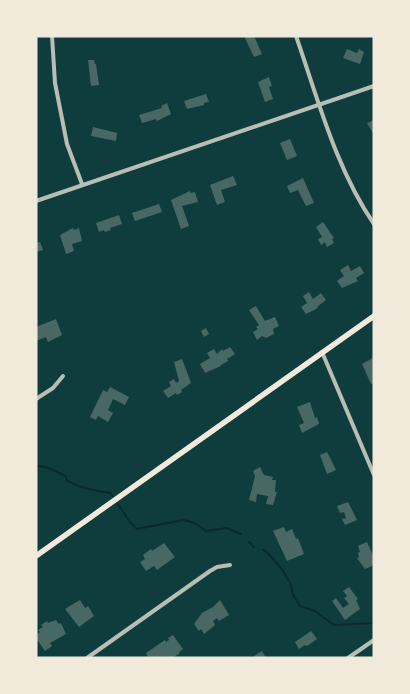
<svg xmlns="http://www.w3.org/2000/svg" width="410" height="694" viewBox="0 0 410 694" font-family="Karla,sans-serif">
<style>
.lines{fill:none;stroke-linecap:round;stroke-linejoin:round}
.stream{stroke:#0a2a2b;stroke-width:2}
.building{fill:#486865}
.minor{stroke:#b8beb3;stroke-width:4}
.secondary{stroke:#f1e9da;stroke-width:5.5}
</style>
<rect width="100%" height="100%" fill="#0f3d3e"/>
<g class="lines">
<!-- stream -->
<g class="stream">
<path d="M 37,466 C 46,465 55,471 63,475 C 70,478 63,477 68,481 C 70,482 77,486 79,486 C 89,490 99,491 110,493 L 113,496"/>
<path d="M 118,504 L 129,521 L 137,529 L 183,520 C 193,521 198,525 206,531 L 227,528 L 241,534"/>
<path d="M 249,542 L 254,547"/>
<path d="M 263,550 L 267,552 L 282,569 L 291,585 L 293,595 L 300,606 L 315,611 L 334,625 L 374,623"/>
</g>
</g>
<!-- building -->
<g class="building">
<path d="M 244,36 L 254,36 L 262,54 L 254,57 Z"/>
<path d="M 347,49 L 357,53 L 359,49 L 364,52 L 360,64 L 343,58 Z"/>
<path d="M 88,60 L 94,60 L 95,64 L 96,64 L 99,85 L 91,86 Z"/>
<path d="M 269,77 L 272,86 L 269,87 L 273,99 L 265,102 L 258,82 Z"/>
<path d="M 206,94 L 209,102 L 204,103 L 204,105 L 187,109 L 184,101 Z"/>
<path d="M 167,103 L 171,114 L 157,121 L 156,119 L 142,123 L 139,115 L 162,108 L 161,106 Z"/>
<path d="M 374,120 L 374,135 L 367,123 Z"/>
<path d="M 93,127 L 117,133 L 116,141 L 91,136 Z"/>
<path d="M 290,139 L 297,156 L 287,160 L 280,143 Z"/>
<path d="M 233,176 L 237,185 L 221,190 L 225,202 L 217,205 L 210,185 Z"/>
<path d="M 303,178 L 314,203 L 306,206 L 298,190 L 290,193 L 287,186 Z"/>
<path d="M 190,191 L 190,193 L 195,192 L 198,202 L 182,206 L 189,226 L 181,229 L 171,200 Z"/>
<path d="M 159,204 L 162,212 L 135,221 L 132,213 Z"/>
<path d="M 119,215 L 122,224 L 110,228 L 111,230 L 105,232 L 104,230 L 99,232 L 96,223 Z"/>
<path d="M 323,222 L 334,238 L 332,239 L 334,243 L 327,247 L 325,242 L 321,245 L 318,239 L 322,237 L 316,227 Z"/>
<path d="M 73,228 L 74,230 L 79,228 L 82,241 L 72,244 L 74,251 L 66,254 L 60,235 Z"/>
<path d="M 40,242 L 43,250 L 36,252 L 36,243 Z"/>
<path d="M 348,265 L 351,271 L 360,266 L 364,273 L 356,278 L 358,281 L 342,288 L 337,281 L 344,276 L 340,270 Z"/>
<path d="M 309,292 L 313,299 L 321,293 L 326,300 L 317,307 L 318,308 L 306,314 L 301,307 L 307,303 L 303,296 Z"/>
<path d="M 256,306 L 265,321 L 275,317 L 279,326 L 273,329 L 274,334 L 266,338 L 262,336 L 257,340 L 253,332 L 258,329 L 256,327 L 259,325 L 249,310 Z"/>
<path d="M 56,319 L 62,335 L 48,342 L 46,337 L 36,341 L 36,327 Z"/>
<path d="M 206,328 L 209,334 L 204,337 L 201,331 Z"/>
<path d="M 230,347 L 235,354 L 227,359 L 228,361 L 221,365 L 221,366 L 205,373 L 200,364 L 210,358 L 207,353 L 214,349 L 217,354 L 222,349 L 223,351 Z"/>
<path d="M 373,358 L 374,383 L 371,384 L 362,364 Z"/>
<path d="M 182,359 L 191,383 L 181,390 L 182,392 L 177,395 L 176,393 L 168,398 L 163,391 L 171,386 L 169,382 L 174,379 L 176,383 L 179,381 L 174,362 Z"/>
<path d="M 110,387 L 129,397 L 125,405 L 113,399 L 108,410 L 113,413 L 108,422 L 98,416 L 96,420 L 90,417 L 103,390 L 107,392 Z"/>
<path d="M 310,402 L 315,418 L 317,417 L 319,424 L 302,433 L 299,425 L 304,423 L 297,407 Z"/>
<path d="M 327,452 L 336,470 L 327,474 L 320,455 Z"/>
<path d="M 260,467 L 264,475 L 273,477 L 272,480 L 276,480 L 275,492 L 277,492 L 273,505 L 266,504 L 268,496 L 257,494 L 256,502 L 249,500 L 255,476 L 253,471 Z"/>
<path d="M 348,502 L 357,520 L 345,525 L 342,519 L 346,518 L 344,512 L 340,513 L 337,506 Z"/>
<path d="M 284,527 L 286,532 L 292,529 L 296,539 L 298,538 L 304,554 L 287,561 L 273,531 Z"/>
<path d="M 367,542 L 373,555 L 374,565 L 365,569 L 357,558 L 359,557 L 358,553 L 360,552 L 358,546 Z"/>
<path d="M 164,543 L 175,557 L 157,570 L 154,566 L 146,571 L 140,562 L 145,559 L 143,555 L 151,549 L 152,551 Z"/>
<path d="M 349,587 L 358,599 L 356,600 L 360,609 L 345,620 L 332,601 L 336,598 L 343,608 L 349,604 L 344,598 L 347,596 L 343,591 Z"/>
<path d="M 80,600 L 85,608 L 88,606 L 94,616 L 79,627 L 65,609 Z"/>
<path d="M 220,600 L 229,615 L 219,621 L 217,618 L 213,621 L 215,625 L 204,634 L 201,629 L 199,631 L 194,624 L 202,613 L 213,607 Z"/>
<path d="M 56,620 L 59,624 L 61,623 L 66,634 L 50,643 L 52,646 L 45,651 L 38,641 L 36,642 L 36,635 L 40,632 L 38,630 L 43,627 L 41,625 L 47,621 L 48,623 Z"/>
<path d="M 311,631 L 317,639 L 307,646 L 305,645 L 299,649 L 295,642 Z"/>
<path d="M 173,635 L 183,649 L 179,652 L 180,653 L 173,658 L 162,658 L 160,656 L 159,658 L 148,658 L 146,653 L 165,640 L 166,642 L 169,640 L 168,638 Z"/>
<path d="M 262,651 L 266,658 L 255,658 L 254,656 Z"/>
</g>
<g class="lines">
<!-- minor -->
<g class="minor">
<path d="M 52,36 L 55,83 L 67,144 L 82,184"/>
<path d="M 296,36 C 318,99 336,169 374,224"/>
<path d="M 36,201 L 374,86"/>
<path d="M 322,352 L 374,475"/>
<path d="M 36,399 L 53,388 L 63,376"/>
<path d="M 87,658 L 210,571 L 217,567 L 230,565"/>
<path d="M 348,658 L 374,640"/>
</g>
<!-- secondary -->
<path class="secondary" d="M 36,556 L 374,316"/>
</g>
<!-- border -->
<rect width="410" height="694" fill="none" stroke="#f1e9da" stroke-width="75"/>
</svg>
